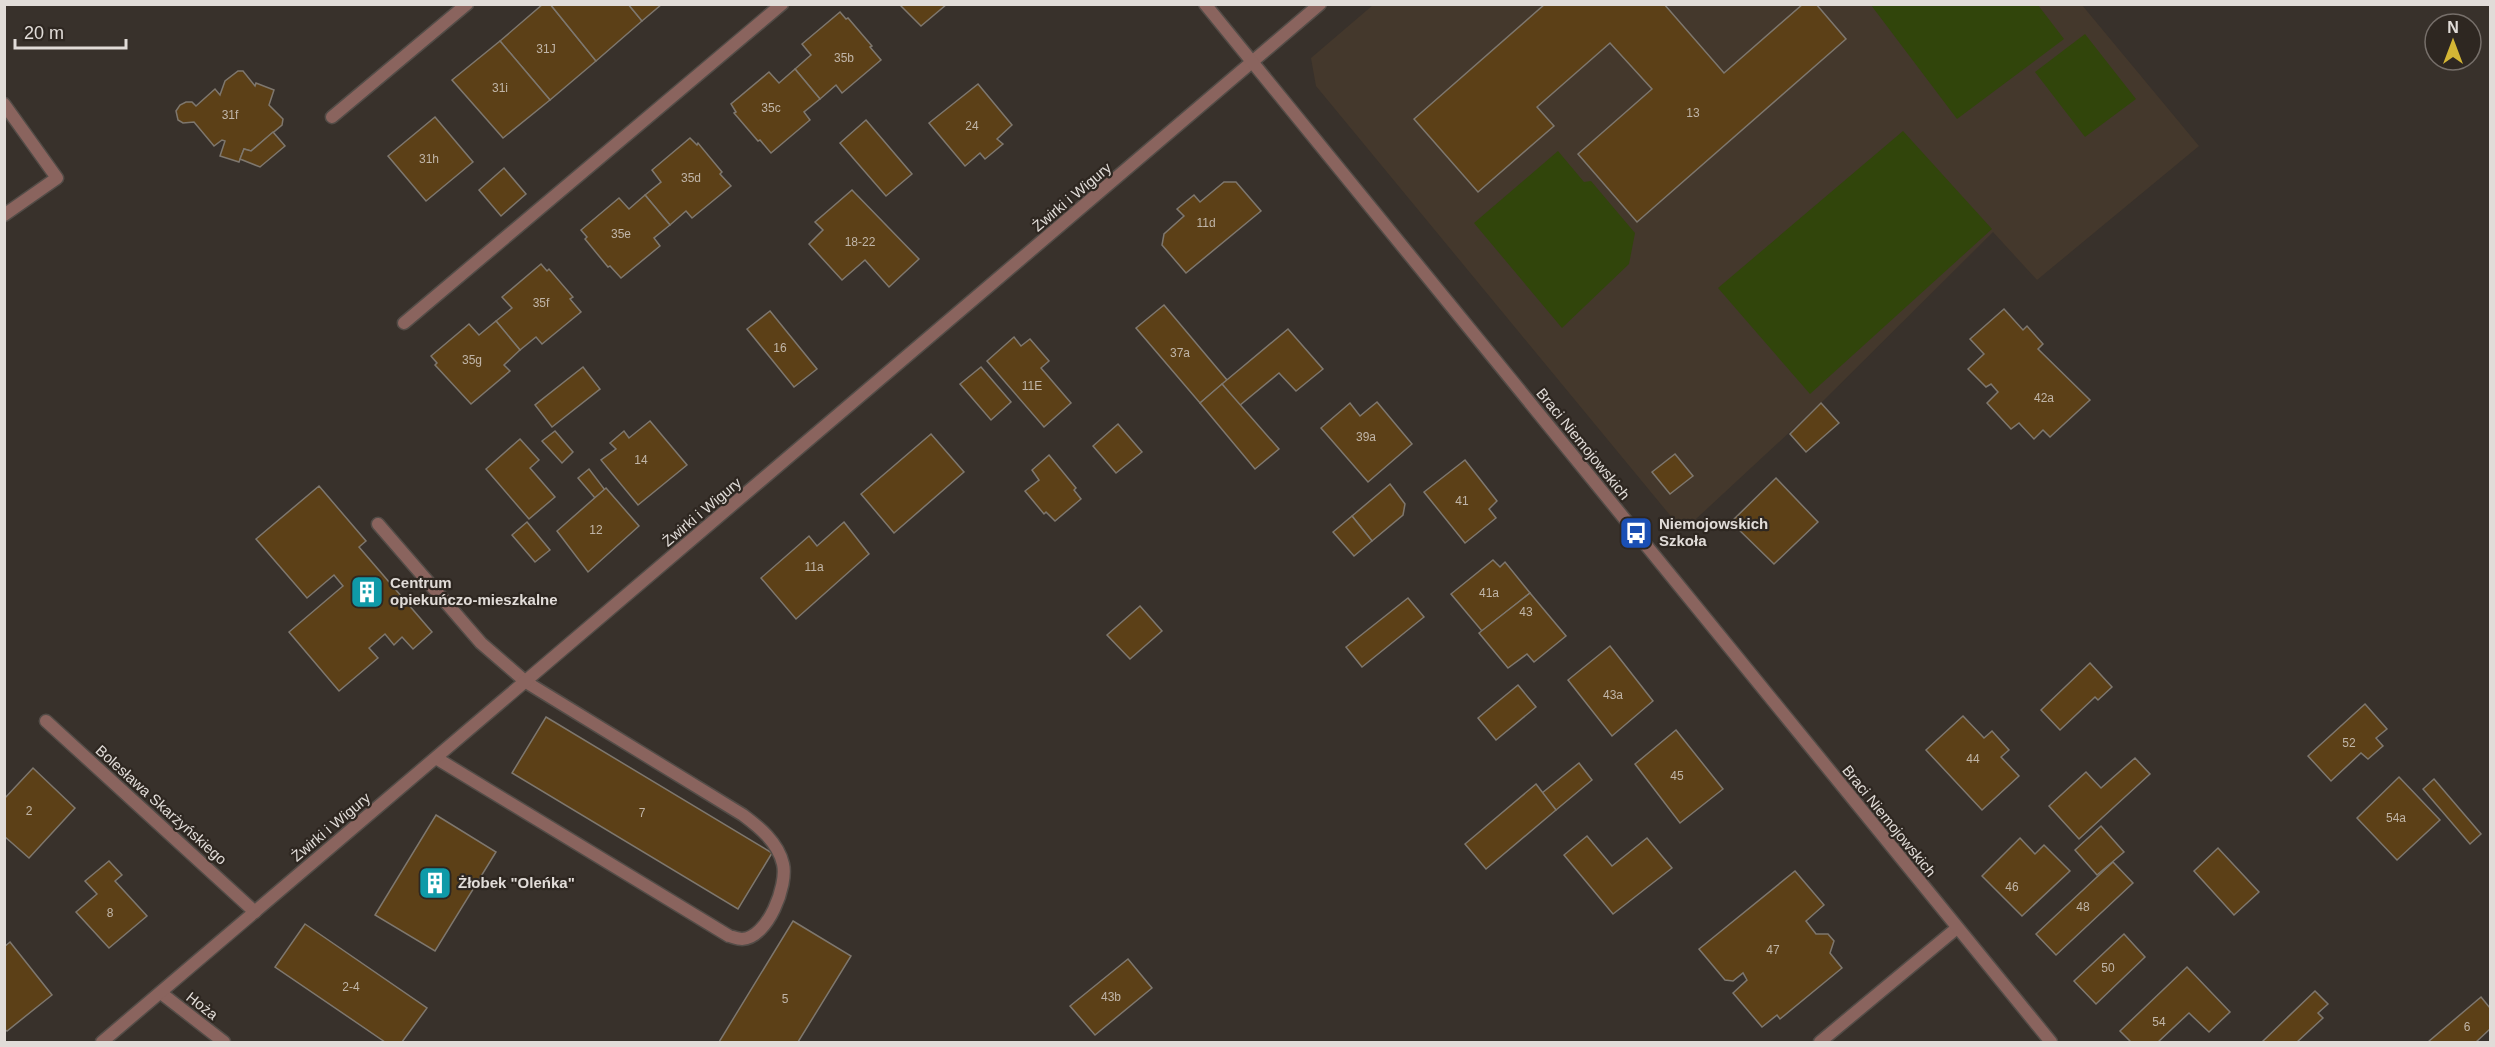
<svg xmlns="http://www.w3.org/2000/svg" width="2495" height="1047" viewBox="0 0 2495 1047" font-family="Helvetica,sans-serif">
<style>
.built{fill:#44382c}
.green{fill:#31450b}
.building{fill:#5c4017;stroke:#7e776e;stroke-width:1.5}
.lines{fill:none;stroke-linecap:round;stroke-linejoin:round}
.service-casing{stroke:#534c47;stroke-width:15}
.minor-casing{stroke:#534c47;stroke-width:15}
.tertiary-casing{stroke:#534c47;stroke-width:15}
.service{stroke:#8a645e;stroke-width:12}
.minor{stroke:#8a645e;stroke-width:12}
.tertiary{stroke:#8a645e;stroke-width:12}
.labels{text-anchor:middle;stroke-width:4.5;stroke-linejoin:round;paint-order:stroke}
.number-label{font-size:12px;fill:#c0b5a8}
.street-label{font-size:15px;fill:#e1dcd8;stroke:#2e2721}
.poi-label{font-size:15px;font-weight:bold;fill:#e1dcd8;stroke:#2e2721;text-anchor:start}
</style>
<rect width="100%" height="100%" fill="#38312b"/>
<!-- built -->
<path class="built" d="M 1373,5 L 2082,5 L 2199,146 L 2037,280 L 1993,232 L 1821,403 L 1683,531 L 1316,86 L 1311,58 Z"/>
<!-- green -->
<g class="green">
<path d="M 1871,5 L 2038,5 L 2064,39 L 1957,119 Z"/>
<path d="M 2085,34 L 2136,99 L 2085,137 L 2035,72 Z"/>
<path d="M 1903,131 L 1992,229 L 1810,394 L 1718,288 Z"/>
<path d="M 1558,151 L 1584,182 L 1591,181 L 1635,233 L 1629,264 L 1562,328 L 1474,223 Z"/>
</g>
<!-- building -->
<g class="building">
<path d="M 543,4 L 550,4 L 596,61 L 550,100 L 500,41 Z"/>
<path d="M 550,4 L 628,4 L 642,21 L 596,61 Z"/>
<path d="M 628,4 L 662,4 L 642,21 Z"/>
<path d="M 899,4 L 947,4 L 921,26 Z"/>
<path d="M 1545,4 L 1664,4 L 1724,73 L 1803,4 L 1816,4 L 1846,39 L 1637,222 L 1578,154 L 1652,89 L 1610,43 L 1537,107 L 1554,126 L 1478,192 L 1414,119 Z"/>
<path d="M 840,12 L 846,19 L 848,18 L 872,46 L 870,47 L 881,60 L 842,93 L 836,85 L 820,99 L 795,69 L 811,55 L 802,44 Z"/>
<path d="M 500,41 L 550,100 L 503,138 L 452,80 Z"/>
<path d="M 795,69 L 820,99 L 804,112 L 810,120 L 771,153 L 760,140 L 758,141 L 734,113 L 736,112 L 731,104 L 769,72 L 779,83 Z"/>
<path d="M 238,71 L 243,71 L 255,86 L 256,83 L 274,90 L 269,105 L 283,119 L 282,125 L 251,151 L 244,149 L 239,162 L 220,156 L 225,141 L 222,140 L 214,146 L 194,122 L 183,123 L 178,120 L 176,111 L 180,105 L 186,102 L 192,102 L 196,106 L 215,89 L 220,95 L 225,81 Z"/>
<path d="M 978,84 L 1012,125 L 997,139 L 1003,144 L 985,159 L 980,153 L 965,166 L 929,123 Z"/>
<path d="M 435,117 L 473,162 L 426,201 L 388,156 Z"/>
<path d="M 866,120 L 912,174 L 886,196 L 840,143 Z"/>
<path d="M 273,132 L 285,146 L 260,167 L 240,159 L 244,149 L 251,151 Z"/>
<path d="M 690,138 L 697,145 L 698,143 L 722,172 L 720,174 L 731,186 L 692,218 L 686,211 L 670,225 L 645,195 L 661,182 L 652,170 Z"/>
<path d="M 504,168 L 526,194 L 501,216 L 479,190 Z"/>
<path d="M 1224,182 L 1236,182 L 1261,211 L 1186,273 L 1162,245 L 1164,234 L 1184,216 L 1177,209 L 1194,195 L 1200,202 Z"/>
<path d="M 852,190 L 919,259 L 889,287 L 865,260 L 842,280 L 809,244 L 823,230 L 815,222 Z"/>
<path d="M 645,195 L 670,225 L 654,238 L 660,246 L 621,278 L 610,266 L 608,267 L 585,239 L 587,237 L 581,230 L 619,198 L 629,209 Z"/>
<path d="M 541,264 L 547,271 L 549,269 L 573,297 L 570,299 L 581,312 L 542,344 L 536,337 L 520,350 L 496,321 L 512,308 L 502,297 Z"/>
<path d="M 1164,305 L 1227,380 L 1200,403 L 1136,328 Z"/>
<path d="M 2004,309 L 2023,330 L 2027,326 L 2043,344 L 2038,349 L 2090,400 L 2050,437 L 2043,430 L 2034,439 L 2019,423 L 2011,429 L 1987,403 L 1998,392 L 1991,384 L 1986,387 L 1968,369 L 1984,354 L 1970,339 Z"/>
<path d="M 770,311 L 817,369 L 794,387 L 747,329 Z"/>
<path d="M 496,321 L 520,350 L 504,365 L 510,371 L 471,404 L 435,365 L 437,363 L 431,356 L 469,324 L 479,335 Z"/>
<path d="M 1288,329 L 1323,369 L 1296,391 L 1279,373 L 1239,406 L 1222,384 Z"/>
<path d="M 1014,337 L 1021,346 L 1030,339 L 1049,361 L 1041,368 L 1071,403 L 1044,427 L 987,361 Z"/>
<path d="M 583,367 L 600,389 L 552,427 L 535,405 Z"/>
<path d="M 981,367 L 1011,402 L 991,420 L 960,384 Z"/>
<path d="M 1222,384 L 1279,449 L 1255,469 L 1200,403 Z"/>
<path d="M 1377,402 L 1412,444 L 1368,482 L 1321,428 L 1350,403 L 1360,416 Z"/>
<path d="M 1821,403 L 1839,423 L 1806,452 L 1790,434 Z"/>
<path d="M 650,421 L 687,465 L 638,505 L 601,460 L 616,449 L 610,443 L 624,431 L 629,438 Z"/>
<path d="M 1118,424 L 1142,452 L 1116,473 L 1093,446 Z"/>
<path d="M 555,431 L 573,452 L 562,463 L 542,441 Z"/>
<path d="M 931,434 L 964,472 L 894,533 L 861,494 Z"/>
<path d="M 520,439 L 539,460 L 530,468 L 555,497 L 529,519 L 486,469 Z"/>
<path d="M 1675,454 L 1693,476 L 1670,494 L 1652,472 Z"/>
<path d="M 1049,455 L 1076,488 L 1074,490 L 1081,499 L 1055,521 L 1046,512 L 1044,514 L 1025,491 L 1039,480 L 1032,470 Z"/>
<path d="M 1465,460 L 1497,501 L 1489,509 L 1496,518 L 1465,543 L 1424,492 Z"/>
<path d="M 589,469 L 605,490 L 595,498 L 578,478 Z"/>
<path d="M 1776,478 L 1818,522 L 1774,564 L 1731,522 Z"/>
<path d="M 1390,484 L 1405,504 L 1403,515 L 1372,541 L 1352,516 Z"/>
<path d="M 319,486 L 366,541 L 359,547 L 432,632 L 413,649 L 402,637 L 394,645 L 385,634 L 369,648 L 378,658 L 339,691 L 289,632 L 343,586 L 334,575 L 307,598 L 256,539 Z"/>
<path d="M 606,488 L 639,526 L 588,572 L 557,531 Z"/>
<path d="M 1352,516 L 1372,541 L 1354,556 L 1333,532 Z"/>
<path d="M 527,522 L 550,550 L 535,562 L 512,535 Z"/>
<path d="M 844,522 L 869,554 L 796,619 L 761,578 L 809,536 L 817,546 Z"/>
<path d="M 1493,560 L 1500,567 L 1505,562 L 1530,593 L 1482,631 L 1451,594 Z"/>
<path d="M 1530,593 L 1566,636 L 1534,662 L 1527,654 L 1508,668 L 1479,633 Z"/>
<path d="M 1408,598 L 1424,617 L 1362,667 L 1346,647 Z"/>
<path d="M 1140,606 L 1162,631 L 1130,659 L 1107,635 Z"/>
<path d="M 1610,646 L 1653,701 L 1612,736 L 1568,680 Z"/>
<path d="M 2090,663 L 2112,687 L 2098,700 L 2095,697 L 2060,730 L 2041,710 Z"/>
<path d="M 1518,685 L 1536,707 L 1496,740 L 1478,718 Z"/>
<path d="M 2365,704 L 2387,729 L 2376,738 L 2383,746 L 2368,759 L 2361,753 L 2331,781 L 2308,756 Z"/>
<path d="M 1963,716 L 1984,738 L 1992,731 L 2009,750 L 2001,757 L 2019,776 L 1982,810 L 1926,750 Z"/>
<path d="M 546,717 L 772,853 L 738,909 L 512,773 Z"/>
<path d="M 1676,730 L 1723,789 L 1680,823 L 1635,764 Z"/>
<path d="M 2135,758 L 2150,774 L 2079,839 L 2049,806 L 2086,772 L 2101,788 Z"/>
<path d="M 1579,763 L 1592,780 L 1556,810 L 1542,793 Z"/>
<path d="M 33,768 L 75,808 L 29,858 L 4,836 L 4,799 Z"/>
<path d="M 2399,777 L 2440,820 L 2397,860 L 2357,818 Z"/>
<path d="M 2434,779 L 2481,834 L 2470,844 L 2423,789 Z"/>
<path d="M 1536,784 L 1556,810 L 1486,869 L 1465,844 Z"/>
<path d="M 436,815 L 496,852 L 435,951 L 375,915 Z"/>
<path d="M 2101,826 L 2124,852 L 2097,875 L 2075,850 Z"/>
<path d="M 1587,836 L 1612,866 L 1647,838 L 1672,868 L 1613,914 L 1564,855 Z"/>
<path d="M 2020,838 L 2035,854 L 2044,845 L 2070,871 L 2022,916 L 1982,876 Z"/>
<path d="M 2218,848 L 2259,892 L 2234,915 L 2194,871 Z"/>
<path d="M 109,861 L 122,875 L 115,881 L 147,916 L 109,948 L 76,912 L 97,894 L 85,881 Z"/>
<path d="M 2113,862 L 2133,883 L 2056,955 L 2036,934 Z"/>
<path d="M 1795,871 L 1824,905 L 1806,921 L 1816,934 L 1828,934 L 1834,941 L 1830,953 L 1842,968 L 1780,1019 L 1777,1015 L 1762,1027 L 1733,993 L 1747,980 L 1743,973 L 1733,981 L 1725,980 L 1699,949 Z"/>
<path d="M 793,921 L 851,956 L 798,1042 L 719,1042 Z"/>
<path d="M 305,924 L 427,1008 L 402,1042 L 385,1042 L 275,967 Z"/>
<path d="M 2124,934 L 2145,957 L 2096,1004 L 2074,981 Z"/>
<path d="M 10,942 L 52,995 L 7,1031 L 4,1029 L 4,947 Z"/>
<path d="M 1128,959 L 1152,988 L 1095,1035 L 1070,1006 Z"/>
<path d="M 2187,967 L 2230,1012 L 2209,1032 L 2189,1013 L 2158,1042 L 2131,1042 L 2120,1031 Z"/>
<path d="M 2315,991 L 2328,1004 L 2318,1013 L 2323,1018 L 2297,1042 L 2262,1042 Z"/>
<path d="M 2481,997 L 2490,1008 L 2490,1029 L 2476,1042 L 2428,1042 Z"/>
</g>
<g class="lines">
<defs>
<g id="service">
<path d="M 332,117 L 467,4"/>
<path d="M 404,323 L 782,4"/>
<path d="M 378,524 L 481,643 L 526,682 L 743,815 C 759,827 778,842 783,864 C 788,885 768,938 742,939 C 738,939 733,937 729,936 L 436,758"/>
<path d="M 1820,1042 L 1957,928"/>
</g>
<g id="minor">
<path d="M 4,104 L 57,178 L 4,215"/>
<path d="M 46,721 L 255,912"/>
<path d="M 161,993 L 224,1042"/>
<path d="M 102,1042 L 1320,4"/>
</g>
<path id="tertiary" d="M 1205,4 L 2051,1042"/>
</defs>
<!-- service casing -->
<use href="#service" class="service-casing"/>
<!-- minor casing -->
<use href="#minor" class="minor-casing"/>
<!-- tertiary casing -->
<use href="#tertiary" class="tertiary-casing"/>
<!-- service -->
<use href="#service" class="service"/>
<!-- minor -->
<use href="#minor" class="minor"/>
<!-- tertiary -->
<use href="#tertiary" class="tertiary"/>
</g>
<!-- icons -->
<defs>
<symbol id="bus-square" viewBox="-11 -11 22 22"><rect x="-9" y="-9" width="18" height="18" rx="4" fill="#1a4fb4" stroke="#2e2721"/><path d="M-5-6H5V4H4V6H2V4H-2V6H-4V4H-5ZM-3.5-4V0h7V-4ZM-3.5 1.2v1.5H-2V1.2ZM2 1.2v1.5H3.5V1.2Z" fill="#fff"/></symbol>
<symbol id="building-square" viewBox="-11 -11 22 22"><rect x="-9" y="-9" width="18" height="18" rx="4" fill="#0f9aa8" stroke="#2e2721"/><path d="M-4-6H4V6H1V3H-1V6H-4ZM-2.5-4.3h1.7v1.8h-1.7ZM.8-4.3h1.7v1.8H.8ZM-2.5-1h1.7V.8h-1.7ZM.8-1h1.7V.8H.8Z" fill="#fff"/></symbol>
</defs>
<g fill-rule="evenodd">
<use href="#bus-square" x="1617" y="514" width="38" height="38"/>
<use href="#building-square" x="348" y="573" width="38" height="38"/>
<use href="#building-square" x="416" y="864" width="38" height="38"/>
</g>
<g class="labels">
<!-- number labels -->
<g class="number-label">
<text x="546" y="53">31J</text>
<text x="844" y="62">35b</text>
<text x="500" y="92">31i</text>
<text x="771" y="112">35c</text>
<text x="1693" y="117">13</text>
<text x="230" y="119">31f</text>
<text x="972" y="130">24</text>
<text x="429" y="163">31h</text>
<text x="691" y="182">35d</text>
<text x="1206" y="227">11d</text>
<text x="621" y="238">35e</text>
<text x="860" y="246">18-22</text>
<text x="541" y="307">35f</text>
<text x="780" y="352">16</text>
<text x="1180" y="357">37a</text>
<text x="472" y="364">35g</text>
<text x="1032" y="390">11E</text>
<text x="2044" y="402">42a</text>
<text x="1366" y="441">39a</text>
<text x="641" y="464">14</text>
<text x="1462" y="505">41</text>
<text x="596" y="534">12</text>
<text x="814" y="571">11a</text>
<text x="1489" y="597">41a</text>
<text x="1526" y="616">43</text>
<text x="1613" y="699">43a</text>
<text x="2349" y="747">52</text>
<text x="1973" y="763">44</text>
<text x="1677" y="780">45</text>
<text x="29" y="815">2</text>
<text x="642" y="817">7</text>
<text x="2396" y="822">54a</text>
<text x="2012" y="891">46</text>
<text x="2083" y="911">48</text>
<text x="110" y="917">8</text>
<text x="1773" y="954">47</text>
<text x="2108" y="972">50</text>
<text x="351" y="991">2-4</text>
<text x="1111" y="1001">43b</text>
<text x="785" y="1003">5</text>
<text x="2159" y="1026">54</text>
<text x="2467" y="1031">6</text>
</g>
<!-- street labels -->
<g class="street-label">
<text transform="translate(1072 197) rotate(-40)" y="5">Żwirki i Wigury</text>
<text transform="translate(1583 444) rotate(51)" y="5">Braci Niemojowskich</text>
<text transform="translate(702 512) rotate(-40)" y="5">Żwirki i Wigury</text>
<text transform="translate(161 805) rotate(42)" y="5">Bolesława Skarżyńskiego</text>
<text transform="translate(1889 821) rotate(51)" y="5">Braci Niemojowskich</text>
<text transform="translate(331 827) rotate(-40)" y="5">Żwirki i Wigury</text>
<text transform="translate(202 1006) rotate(38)" y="5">Hoża</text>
</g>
<!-- poi labels -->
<g class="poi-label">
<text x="1659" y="529">Niemojowskich<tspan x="1659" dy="17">Szkoła</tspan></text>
<text x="390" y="588">Centrum<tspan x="390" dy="17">opiekuńczo-mieszkalne</tspan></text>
<text x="458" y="888">Żłobek "Oleńka"</text>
</g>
</g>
<!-- border -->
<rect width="2495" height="1047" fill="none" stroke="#e1dcd8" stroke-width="12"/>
<!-- north arrow -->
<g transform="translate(2453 42)"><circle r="28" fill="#2e2721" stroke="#766f6a" stroke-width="1.5"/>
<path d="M0-4.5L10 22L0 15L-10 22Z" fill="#d4b635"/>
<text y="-9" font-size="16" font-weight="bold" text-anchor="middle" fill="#e1dcd8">N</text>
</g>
<!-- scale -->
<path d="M15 39v9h111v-9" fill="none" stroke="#e1dcd8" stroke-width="3"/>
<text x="24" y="39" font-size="18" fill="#e1dcd8" stroke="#2e2721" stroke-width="4.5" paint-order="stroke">20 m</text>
</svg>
